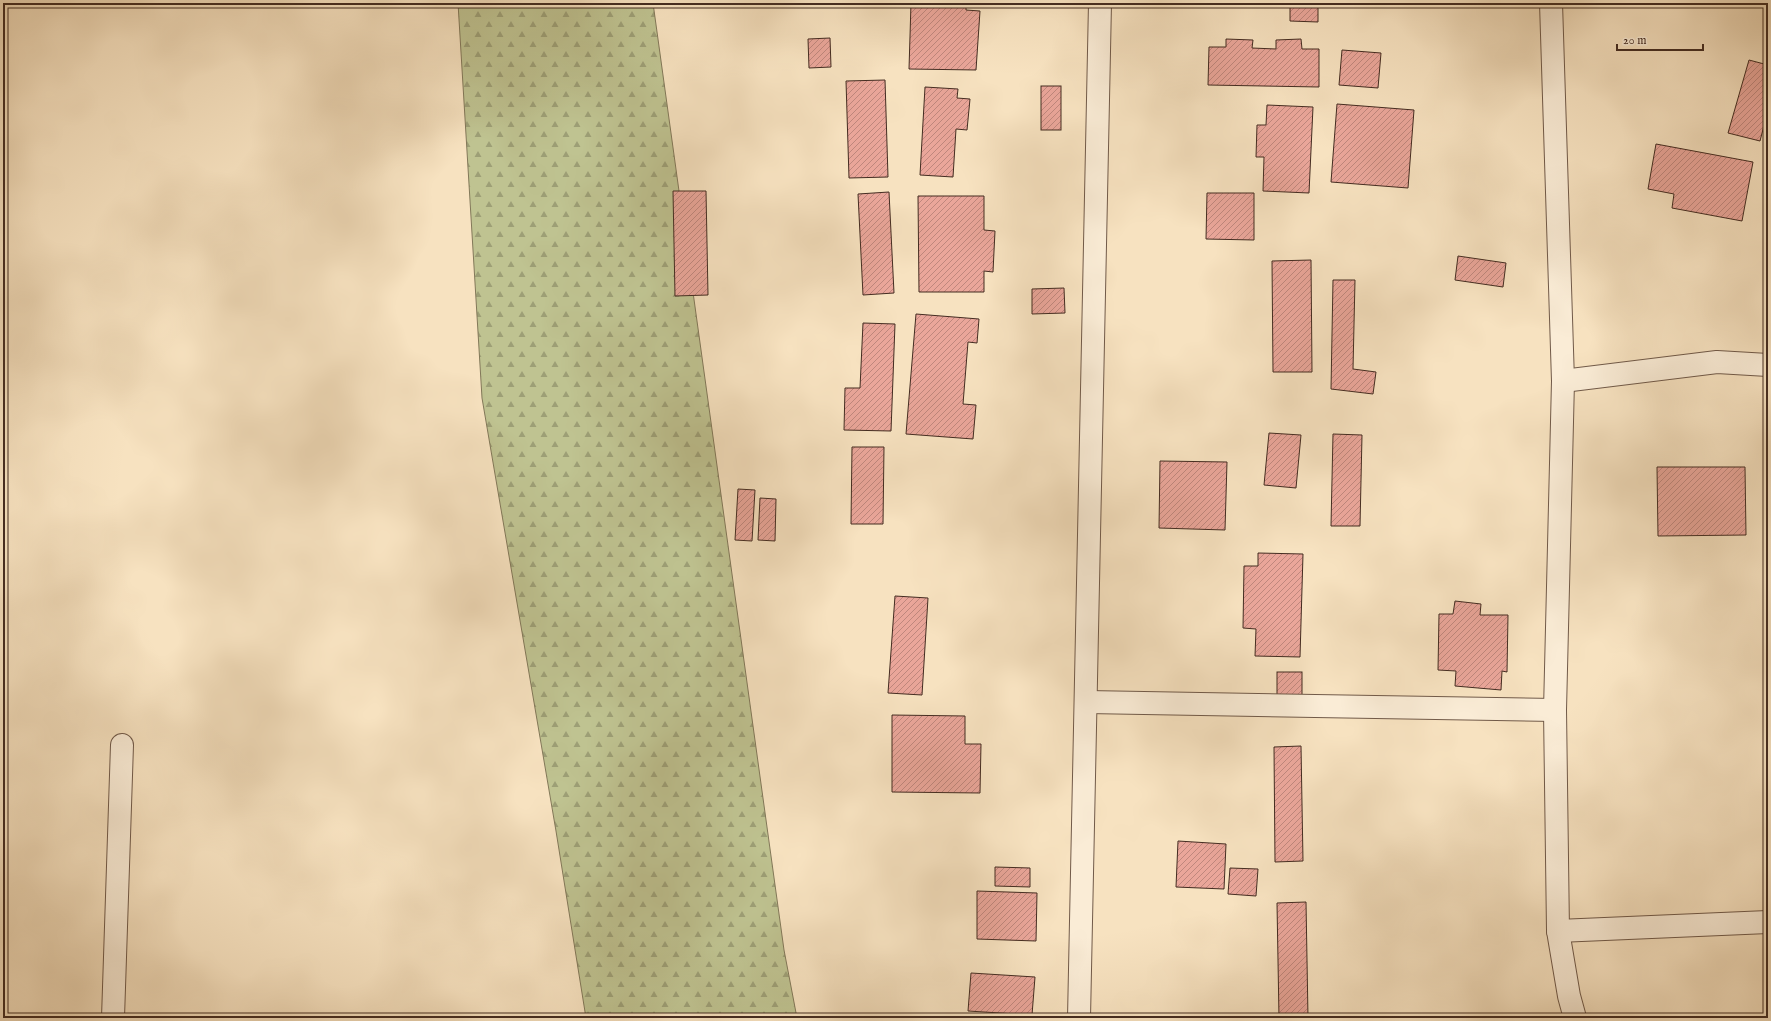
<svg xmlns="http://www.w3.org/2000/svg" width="1771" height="1021" viewBox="0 0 1771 1021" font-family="'IM FELL English',serif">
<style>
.forest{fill:url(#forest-firs);stroke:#827859}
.building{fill:url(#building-hatch);stroke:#442c21}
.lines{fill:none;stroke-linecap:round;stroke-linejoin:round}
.minor-casing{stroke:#715a49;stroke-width:24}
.minor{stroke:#faecd6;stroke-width:22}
</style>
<defs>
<pattern id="forest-firs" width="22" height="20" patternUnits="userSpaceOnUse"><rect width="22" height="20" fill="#bfc391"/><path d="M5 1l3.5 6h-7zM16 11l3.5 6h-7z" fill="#9d9f76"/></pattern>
<pattern id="building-hatch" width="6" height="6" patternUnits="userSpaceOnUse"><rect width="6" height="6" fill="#eaa69a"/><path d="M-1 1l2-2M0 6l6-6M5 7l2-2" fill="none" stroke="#bf877d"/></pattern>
</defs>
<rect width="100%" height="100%" fill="#f7e2c0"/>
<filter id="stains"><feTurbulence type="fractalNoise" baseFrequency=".005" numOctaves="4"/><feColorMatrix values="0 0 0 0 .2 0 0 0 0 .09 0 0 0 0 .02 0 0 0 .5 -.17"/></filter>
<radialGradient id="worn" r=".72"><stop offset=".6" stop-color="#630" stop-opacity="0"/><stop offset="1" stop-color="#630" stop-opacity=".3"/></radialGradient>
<!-- forest -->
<path class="forest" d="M 458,3 L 653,3 L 784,950 L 797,1018 L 586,1018 L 556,831 L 482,398 Z"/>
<!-- building -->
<g class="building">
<path d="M 911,3 L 966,3 L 966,10 L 980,11 L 976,70 L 909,69 Z"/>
<path d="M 1290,4 L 1318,4 L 1318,22 L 1290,21 Z"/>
<path d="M 830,38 L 831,67 L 809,68 L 808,39 Z"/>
<path d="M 1226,39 L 1253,40 L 1252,48 L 1276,49 L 1276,40 L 1301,39 L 1302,49 L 1319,49 L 1319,87 L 1208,85 L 1209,47 L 1226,47 Z"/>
<path d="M 1342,50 L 1381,53 L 1378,88 L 1339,85 Z"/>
<path d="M 1749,60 L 1768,65 L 1768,110 L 1760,141 L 1728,133 Z"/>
<path d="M 885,80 L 888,177 L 849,178 L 846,81 Z"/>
<rect x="1041" y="86" width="20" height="44"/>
<path d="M 925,87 L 958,89 L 957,98 L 970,99 L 967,130 L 956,129 L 953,177 L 920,175 Z"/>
<path d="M 1337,104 L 1414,110 L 1408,188 L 1331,182 Z"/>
<path d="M 1267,105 L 1313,107 L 1309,193 L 1263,191 L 1264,157 L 1256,157 L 1257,125 L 1266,125 Z"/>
<path d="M 1656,144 L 1753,162 L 1742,221 L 1672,208 L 1674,194 L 1648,189 Z"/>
<path d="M 673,191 L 706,191 L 708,295 L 675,296 Z"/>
<path d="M 889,192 L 894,293 L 863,295 L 858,194 Z"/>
<path d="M 1207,193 L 1254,193 L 1254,240 L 1206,239 Z"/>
<path d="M 918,196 L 984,196 L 984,230 L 995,231 L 993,272 L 984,271 L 984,292 L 919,292 Z"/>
<path d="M 1458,256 L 1506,263 L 1503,287 L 1455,280 Z"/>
<path d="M 1311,260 L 1312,372 L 1273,372 L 1272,261 Z"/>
<path d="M 1333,280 L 1355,280 L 1353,369 L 1376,372 L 1373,394 L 1331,389 Z"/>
<path d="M 1064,288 L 1065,313 L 1032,314 L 1032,289 Z"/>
<path d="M 916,314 L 979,319 L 977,343 L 968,342 L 963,404 L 976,405 L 973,439 L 906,434 Z"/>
<path d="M 863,323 L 895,324 L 891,431 L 844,430 L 845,388 L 860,388 Z"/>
<path d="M 1269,433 L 1301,435 L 1296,488 L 1264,485 Z"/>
<path d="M 1333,434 L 1362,435 L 1360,526 L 1331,526 Z"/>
<path d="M 852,447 L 884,447 L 883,524 L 851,524 Z"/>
<path d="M 1160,461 L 1227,462 L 1225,530 L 1159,528 Z"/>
<path d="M 1657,467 L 1745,467 L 1746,535 L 1658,536 Z"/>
<path d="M 738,489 L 755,490 L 752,541 L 735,540 Z"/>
<path d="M 760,498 L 776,499 L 775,541 L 758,540 Z"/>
<path d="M 1258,553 L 1303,554 L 1300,657 L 1255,656 L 1256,629 L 1243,628 L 1244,566 L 1258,566 Z"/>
<path d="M 895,596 L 928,598 L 922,695 L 888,693 Z"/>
<path d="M 1455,601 L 1481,604 L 1480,615 L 1508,615 L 1507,672 L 1502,671 L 1501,690 L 1455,686 L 1456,671 L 1438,670 L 1439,614 L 1453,614 Z"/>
<rect x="1277" y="672" width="25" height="28"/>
<path d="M 892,715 L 965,716 L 965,744 L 981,744 L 980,793 L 892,792 Z"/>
<path d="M 1301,746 L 1303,861 L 1275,862 L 1274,747 Z"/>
<path d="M 1178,841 L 1226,844 L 1224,889 L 1176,887 Z"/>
<path d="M 995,867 L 1030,868 L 1030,887 L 995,886 Z"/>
<path d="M 1230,868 L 1258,869 L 1256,896 L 1228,894 Z"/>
<path d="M 977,891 L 1037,893 L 1036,941 L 977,939 Z"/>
<path d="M 1306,902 L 1308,1018 L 1279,1018 L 1277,903 Z"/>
<path d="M 971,973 L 1035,977 L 1032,1015 L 968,1011 Z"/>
</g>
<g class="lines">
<defs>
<g id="minor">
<path d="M 1551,3 L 1563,381 L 1555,710 L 1558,931 L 1569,996 L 1575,1018"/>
<path d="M 1563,381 L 1717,362 L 1768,365"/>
<path d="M 1087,702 L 1555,710"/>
<path d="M 1558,931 L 1768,922"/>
<path d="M 113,1018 L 122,745"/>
<path d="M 1079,1018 L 1100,3"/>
</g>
</defs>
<!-- minor casing -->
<use href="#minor" class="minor-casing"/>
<!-- minor -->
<use href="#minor" class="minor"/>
</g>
<!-- margin -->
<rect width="1771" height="1021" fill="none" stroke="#f7e2c0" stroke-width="16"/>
<rect x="4" y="4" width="1763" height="1013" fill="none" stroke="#442c21" stroke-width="2"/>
<rect x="8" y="8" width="1755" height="1005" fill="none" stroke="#442c21"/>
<!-- scale -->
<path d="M1617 44v6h86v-6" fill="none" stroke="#442c21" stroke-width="2"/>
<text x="1623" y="44" font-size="12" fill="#442c21" stroke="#faecd6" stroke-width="3" paint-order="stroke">20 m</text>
<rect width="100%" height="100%" filter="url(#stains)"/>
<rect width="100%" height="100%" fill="url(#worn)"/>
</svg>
